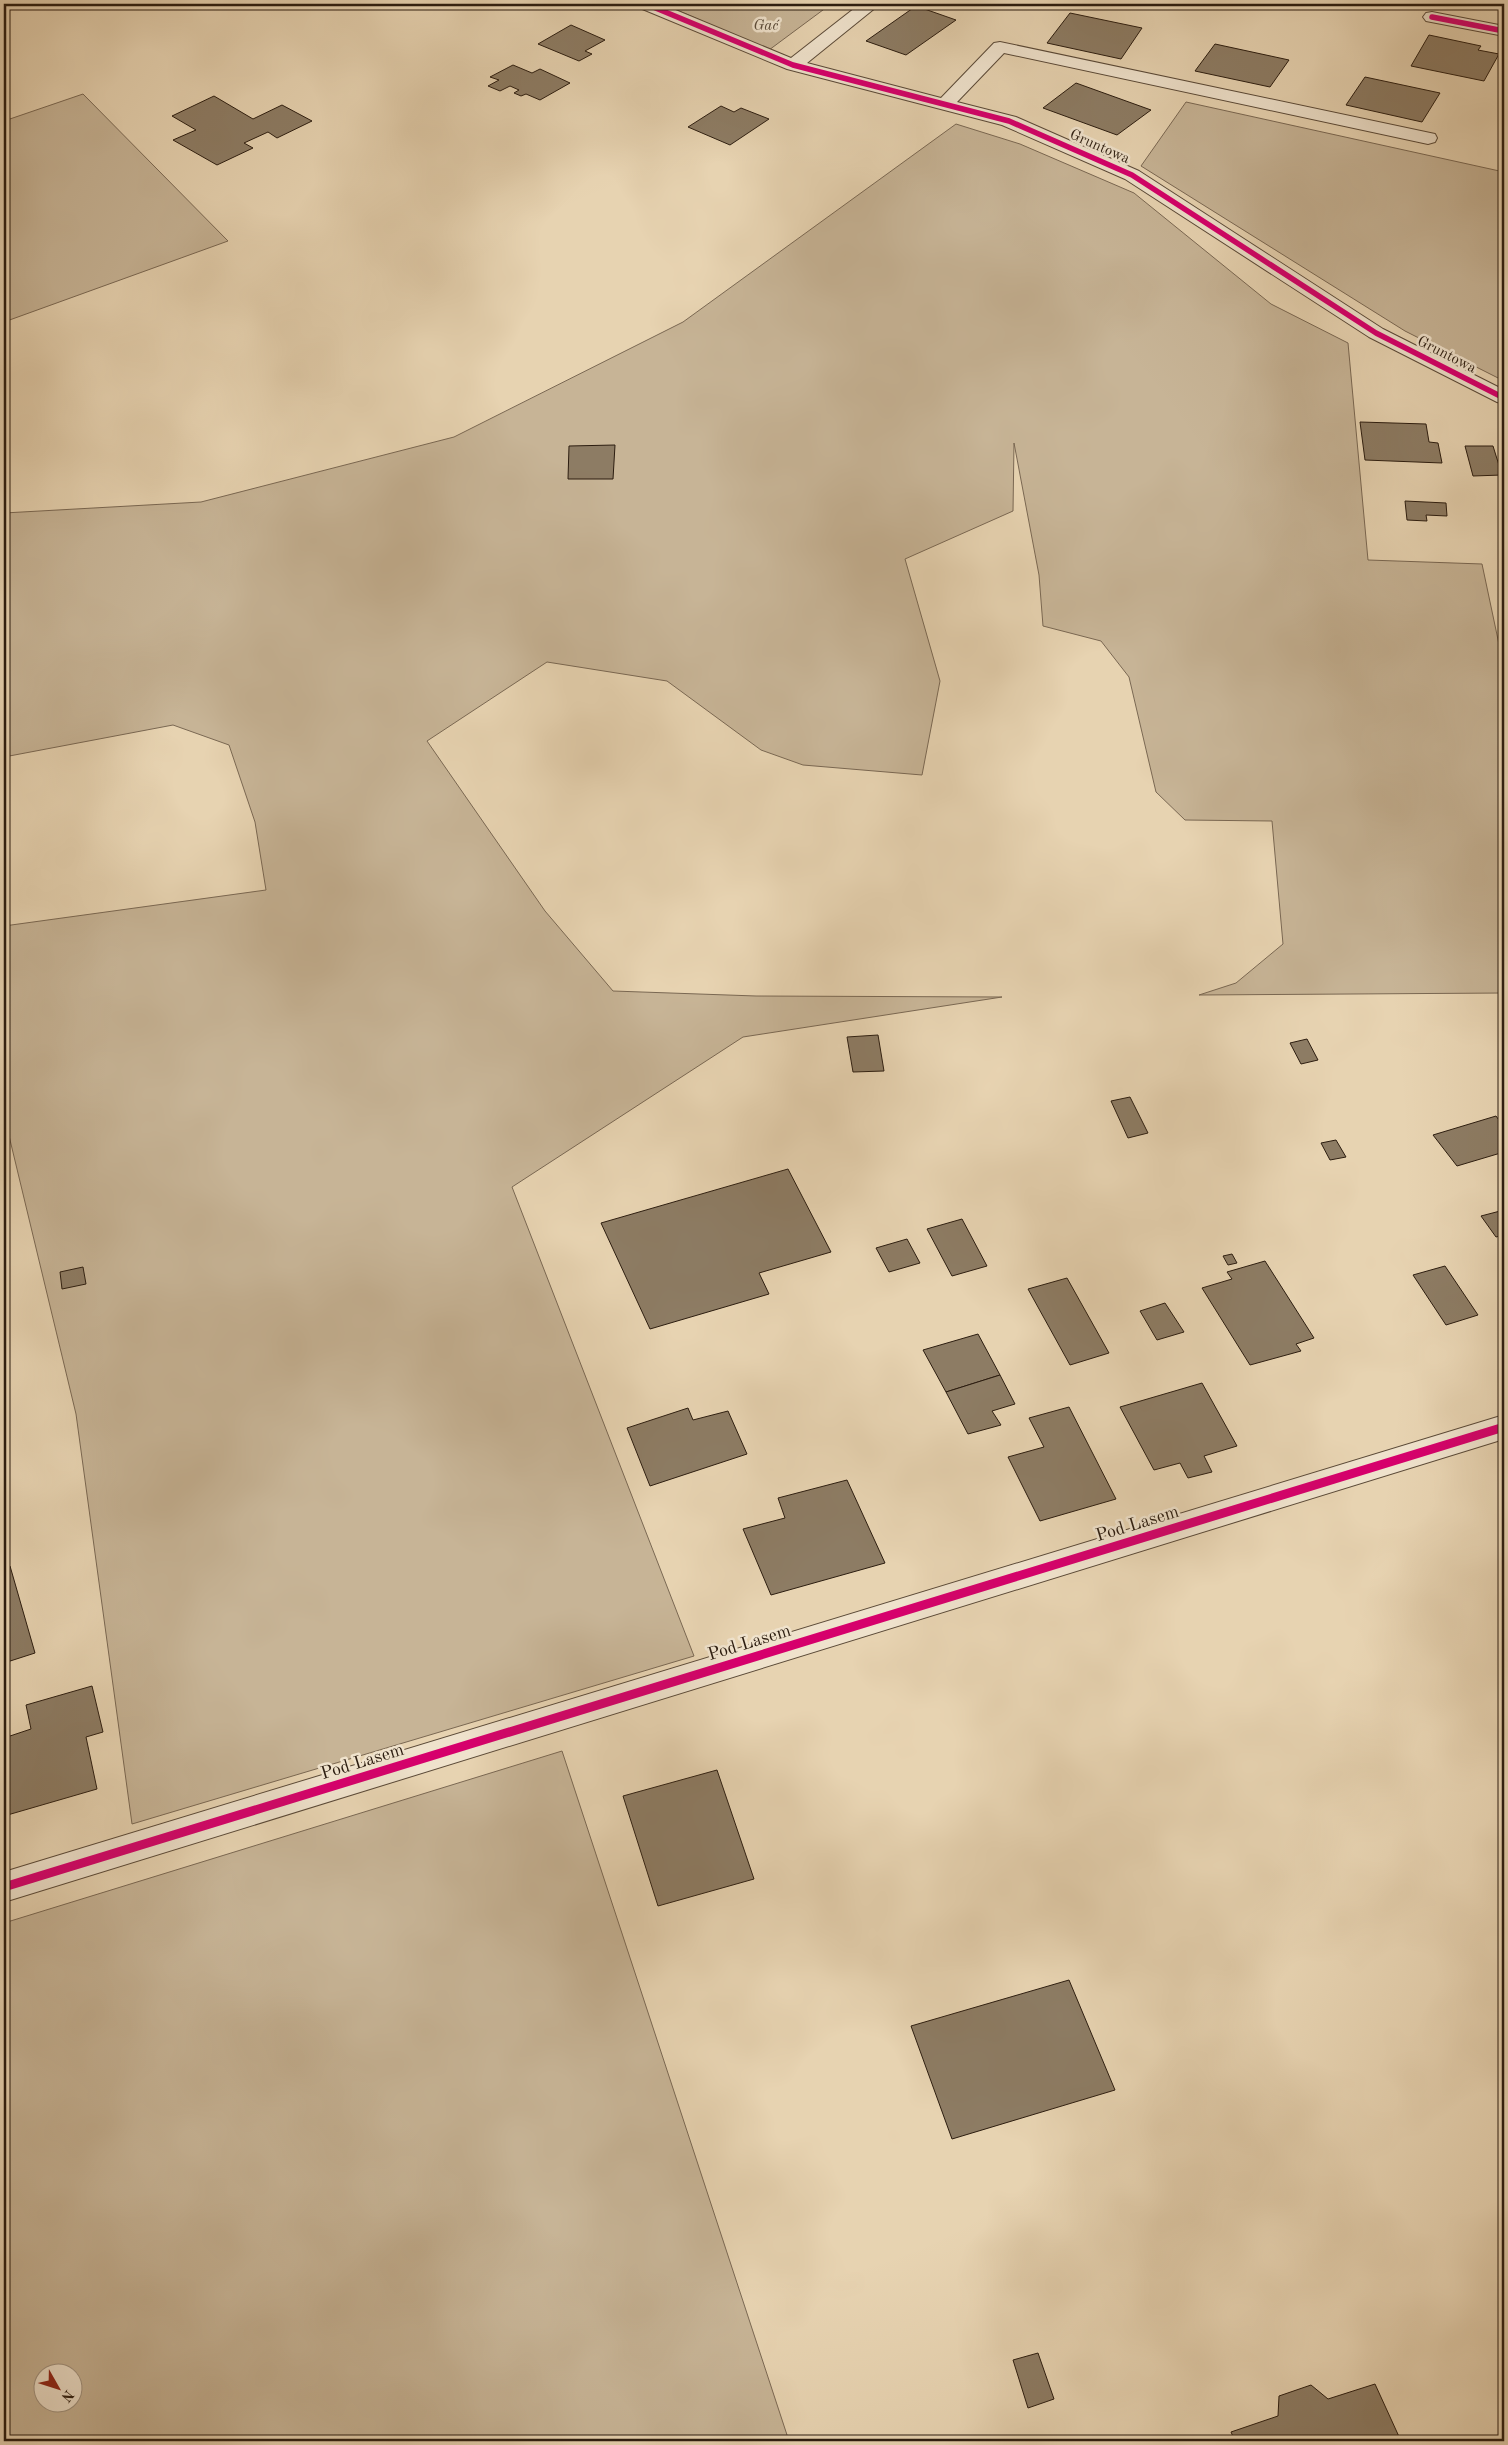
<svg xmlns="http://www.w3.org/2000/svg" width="1508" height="2445" viewBox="0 0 1508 2445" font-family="'Old Standard TT',serif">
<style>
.green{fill:#c7b496;stroke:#7a6853;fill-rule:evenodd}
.building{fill:#8d7c64;stroke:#2c1d10}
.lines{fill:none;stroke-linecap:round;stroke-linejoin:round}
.street-casing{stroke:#5b4a38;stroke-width:2}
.street{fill:#efe2cc;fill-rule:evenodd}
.cycleway-far1-casing{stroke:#efe2cc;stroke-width:8}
.cycleway-casing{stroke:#efe2cc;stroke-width:12}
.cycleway-far1{stroke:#d6006c;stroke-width:5.5}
.cycleway{stroke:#d6006c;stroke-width:9}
.labels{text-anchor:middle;stroke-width:5;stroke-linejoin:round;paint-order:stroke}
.far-park-label{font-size:15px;font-style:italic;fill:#5a4a38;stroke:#efe2cc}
.far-street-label{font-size:15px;fill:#2c1d10;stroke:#efe2cc}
.street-label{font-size:18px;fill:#2c1d10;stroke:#efe2cc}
</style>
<rect width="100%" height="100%" fill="#e7d3b1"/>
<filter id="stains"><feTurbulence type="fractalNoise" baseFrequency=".004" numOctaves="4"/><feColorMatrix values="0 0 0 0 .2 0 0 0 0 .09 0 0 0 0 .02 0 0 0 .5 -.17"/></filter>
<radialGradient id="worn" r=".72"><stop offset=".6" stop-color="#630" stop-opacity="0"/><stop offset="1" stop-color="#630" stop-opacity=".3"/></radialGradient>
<!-- green -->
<g class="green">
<path d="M 663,4 L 831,4 L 769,50 Z"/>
<path d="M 83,94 L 228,241 L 4,322 L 4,121 Z"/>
<path d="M 1186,102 L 1504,172 L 1504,381 L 1405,331 L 1141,166 Z"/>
<path d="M 956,124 L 1020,144 L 1134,193 L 1271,304 L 1348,343 L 1368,560 L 1482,564 L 1504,668 L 1504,993 L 1199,995 L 1236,983 L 1283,944 L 1272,821 L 1185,820 L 1156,792 L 1129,677 L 1101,641 L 1043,626 L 1039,575 L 1014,443 L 1013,511 L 905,559 L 940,681 L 922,775 L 803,765 L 761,750 L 667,681 L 547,662 L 427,741 L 545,911 L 613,991 L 756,996 L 1002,997 L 743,1037 L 512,1187 L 694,1656 L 132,1824 L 76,1414 L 4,1115 L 4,926 L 266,890 L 255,822 L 229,745 L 173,725 L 4,757 L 4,513 L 201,502 L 454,437 L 683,322 Z"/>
<path d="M 562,1751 L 789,2441 L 4,2441 L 4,1923 ZM 72,2372 L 72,2402 L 42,2402 L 42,2372 Z"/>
</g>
<!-- building -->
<g class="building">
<path d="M 1431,4 L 1480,4 L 1455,8 Z"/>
<path d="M 916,6 L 956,20 L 906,55 L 866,41 Z"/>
<path d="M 1070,13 L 1142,28 L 1121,59 L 1047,43 Z"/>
<path d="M 571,25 L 605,40 L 585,51 L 592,54 L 579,61 L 538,44 Z"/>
<path d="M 1429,35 L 1481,46 L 1478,50 L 1499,54 L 1484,81 L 1411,66 Z"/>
<path d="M 1215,44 L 1289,60 L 1270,87 L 1195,71 Z"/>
<path d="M 513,65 L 532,73 L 540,69 L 570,83 L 540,100 L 526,94 L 521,96 L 514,93 L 519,90 L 510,86 L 500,91 L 488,86 L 499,80 L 490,77 Z"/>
<path d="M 1365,77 L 1440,93 L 1422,122 L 1346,105 Z"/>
<path d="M 1076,83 L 1151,110 L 1117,135 L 1043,108 Z"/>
<path d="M 214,96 L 253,119 L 282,105 L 312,121 L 277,138 L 268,132 L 244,143 L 253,148 L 217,165 L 173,140 L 196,130 L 172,116 Z"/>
<path d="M 721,106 L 734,112 L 741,108 L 769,119 L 730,145 L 688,127 Z"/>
<path d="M 1360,422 L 1426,424 L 1429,442 L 1438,443 L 1442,463 L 1365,460 Z"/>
<path d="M 615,445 L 613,479 L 568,479 L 569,446 Z"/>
<path d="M 1465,446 L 1493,446 L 1502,475 L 1473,476 Z"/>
<path d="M 1405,501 L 1446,503 L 1447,516 L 1426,515 L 1427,521 L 1407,520 Z"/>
<path d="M 878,1035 L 884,1071 L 853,1072 L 847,1037 Z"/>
<path d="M 1307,1039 L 1318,1060 L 1301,1064 L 1290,1043 Z"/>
<path d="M 1130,1097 L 1148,1133 L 1128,1138 L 1111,1101 Z"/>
<path d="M 1496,1116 L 1504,1127 L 1504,1152 L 1457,1166 L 1433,1135 Z"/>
<path d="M 1336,1140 L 1346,1157 L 1330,1160 L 1321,1143 Z"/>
<path d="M 788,1169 L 831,1252 L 759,1273 L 769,1294 L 650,1329 L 601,1223 Z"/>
<path d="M 1504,1210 L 1504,1235 L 1496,1237 L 1481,1216 Z"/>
<path d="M 962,1219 L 987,1266 L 952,1276 L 927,1229 Z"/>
<path d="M 907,1239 L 920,1263 L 889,1272 L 876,1248 Z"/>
<path d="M 1232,1254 L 1237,1263 L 1228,1265 L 1223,1256 Z"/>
<path d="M 1265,1261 L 1314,1338 L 1296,1344 L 1301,1351 L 1250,1365 L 1202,1288 L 1232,1279 L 1227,1272 Z"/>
<path d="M 1445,1266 L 1478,1315 L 1446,1325 L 1413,1275 Z"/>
<path d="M 83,1267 L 86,1284 L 62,1289 L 60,1272 Z"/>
<path d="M 1067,1278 L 1109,1353 L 1070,1365 L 1028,1289 Z"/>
<path d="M 1165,1303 L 1184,1332 L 1157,1340 L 1140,1311 Z"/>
<path d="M 978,1334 L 1000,1375 L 946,1392 L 923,1350 Z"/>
<path d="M 1000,1375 L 1015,1404 L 992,1411 L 1001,1425 L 968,1434 L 946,1392 Z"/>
<path d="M 1202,1383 L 1237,1446 L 1204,1456 L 1212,1472 L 1188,1478 L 1180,1463 L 1154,1470 L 1120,1407 Z"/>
<path d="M 1069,1407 L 1116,1499 L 1040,1521 L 1008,1457 L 1044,1447 L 1029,1418 Z"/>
<path d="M 688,1408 L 693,1420 L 728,1411 L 747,1454 L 650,1486 L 627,1428 Z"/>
<path d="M 847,1480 L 885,1563 L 771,1595 L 743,1529 L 785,1518 L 778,1498 Z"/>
<path d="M 10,1566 L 35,1653 L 4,1663 L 4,1568 Z"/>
<path d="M 92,1686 L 103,1732 L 86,1737 L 97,1789 L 4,1816 L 4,1738 L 31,1729 L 26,1705 Z"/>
<path d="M 717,1770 L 754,1879 L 658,1906 L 623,1796 Z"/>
<path d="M 1069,1980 L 1115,2090 L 952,2139 L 911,2026 Z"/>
<path d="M 1038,2353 L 1054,2399 L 1028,2408 L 1013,2360 Z"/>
<path d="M 1375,2384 L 1401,2441 L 1235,2441 L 1231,2432 L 1278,2416 L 1279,2396 L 1311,2385 L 1328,2399 Z"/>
</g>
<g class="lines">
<defs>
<g id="street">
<path d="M 637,4 L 661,4 L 791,58 L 860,4 L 880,4 L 807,63 L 941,98 L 994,43 L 1000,42 L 1435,134 L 1437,138 L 1435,142 L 1428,144 L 1004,53 L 957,102 L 1016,117 L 1139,171 L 1383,329 L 1504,390 L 1504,404 L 1497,402 L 1369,337 L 1125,179 L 1002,125 L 787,69 L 640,8 Z"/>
<path d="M 1432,12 L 1504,26 L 1504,36 L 1426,21 L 1423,17 L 1426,13 Z"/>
<path d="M 1504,1415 L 1504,1439 L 4,1902 L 4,1872 Z"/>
</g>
</defs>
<!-- street casing -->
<use href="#street" class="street-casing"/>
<!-- street -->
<use href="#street" class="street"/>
<defs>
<g id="cycleway-far1">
<path d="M 646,4 L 793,65 L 1009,121 L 1132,175 L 1376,333 L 1504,398"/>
<path d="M 1432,17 L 1504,31"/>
</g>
<path id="cycleway" d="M 4,1887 L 1504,1427"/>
</defs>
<!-- cycleway-far1 casing -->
<use href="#cycleway-far1" class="cycleway-far1-casing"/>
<!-- cycleway casing -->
<use href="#cycleway" class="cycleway-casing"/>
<!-- cycleway-far1 -->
<use href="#cycleway-far1" class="cycleway-far1"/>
<!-- cycleway -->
<use href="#cycleway" class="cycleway"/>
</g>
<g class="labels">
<!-- far-park labels -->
<g class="far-park-label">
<text x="766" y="30">Gać</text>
</g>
<!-- far-street labels -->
<g class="far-street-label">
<text transform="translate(1100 146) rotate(24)" y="5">Gruntowa</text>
<text transform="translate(1447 354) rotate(27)" y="5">Gruntowa</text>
</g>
<!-- street labels -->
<g class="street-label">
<text transform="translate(1137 1523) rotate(-17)" y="6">Pod Lasem</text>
<text transform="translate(749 1642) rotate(-17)" y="6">Pod Lasem</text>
<text transform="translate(362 1761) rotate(-17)" y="6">Pod Lasem</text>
</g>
</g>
<!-- margin -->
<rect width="1508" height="2445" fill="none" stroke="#e7d3b1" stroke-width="20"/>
<rect x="5" y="5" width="1498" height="2435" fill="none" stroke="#2c1d10" stroke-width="2.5"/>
<rect x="10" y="10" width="1488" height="2425" fill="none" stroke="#2c1d10"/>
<!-- north arrow -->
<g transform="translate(58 2388) rotate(129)"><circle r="24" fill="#efe2cc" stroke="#a19381"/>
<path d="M0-4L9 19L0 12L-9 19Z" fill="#8f2418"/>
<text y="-8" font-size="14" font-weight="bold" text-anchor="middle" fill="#2c1d10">N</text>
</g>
<rect width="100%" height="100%" filter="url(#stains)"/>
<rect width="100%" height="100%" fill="url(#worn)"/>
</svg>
